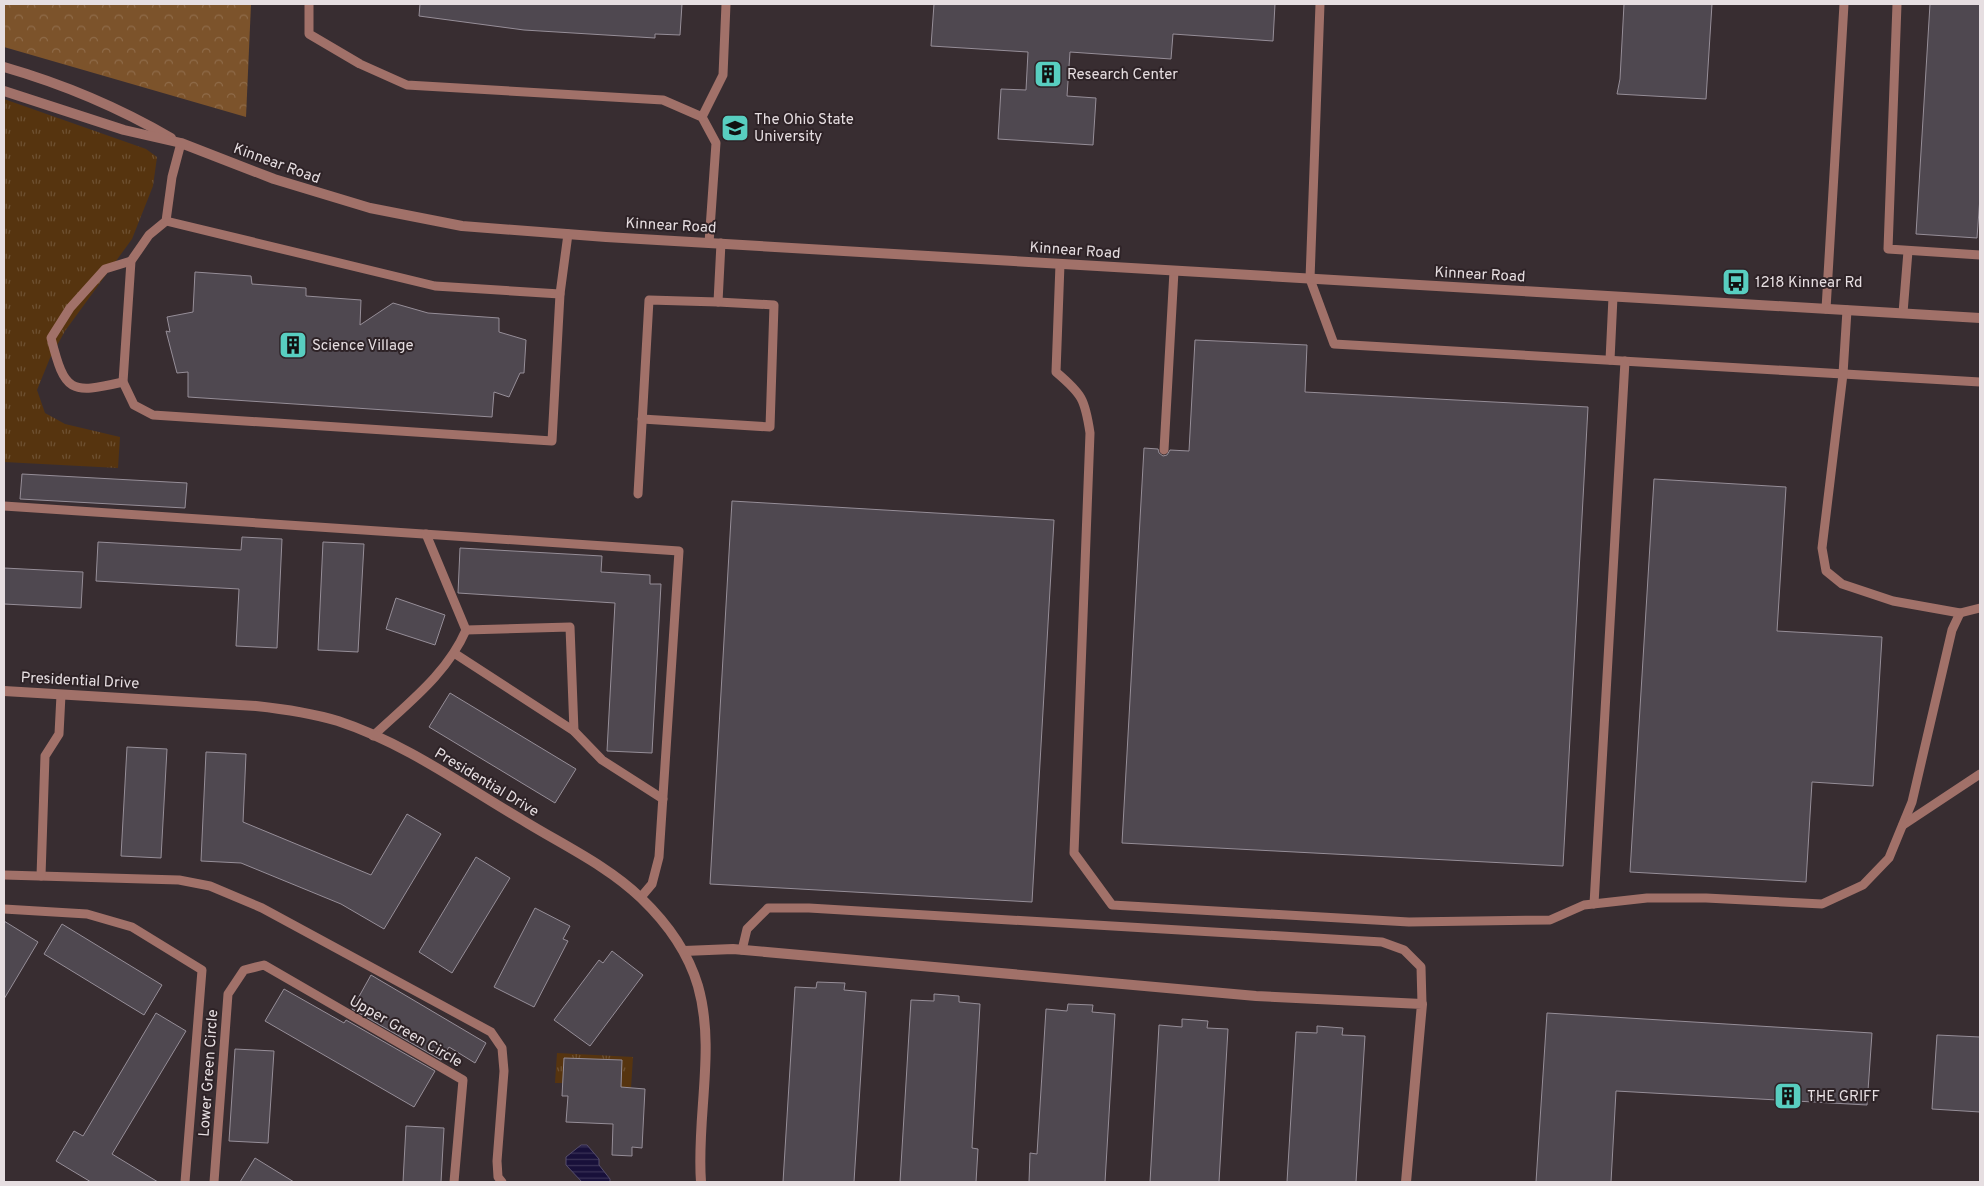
<svg xmlns="http://www.w3.org/2000/svg" width="1984" height="1186" viewBox="0 0 1984 1186" font-family="Overpass,sans-serif">
<style>
.grass{fill:url(#grass-tufts)}
.forest{fill:url(#forest-crowns)}
.water{fill:url(#water-rules);stroke:#564e6c}
.building{fill:#4f4850;stroke:#968e98}
.lines{fill:none;stroke-linecap:round;stroke-linejoin:round}
.service{stroke:#a17169;stroke-width:9}
.minor{stroke:#a17169;stroke-width:10}
.labels{text-anchor:middle;stroke-width:4;stroke-linejoin:round;paint-order:stroke}
.poi-label{font-size:15px;fill:#e6dee1;stroke:#2e2327;text-anchor:start}
.street-label{font-size:15px;fill:#e6dee1;stroke:#2e2327}
</style>
<defs>
<pattern id="grass-tufts" width="24" height="20" patternUnits="userSpaceOnUse" patternTransform="scale(1.25)"><rect width="24" height="20" fill="#56340f"/><path d="M3 7l-1-3M5 7V3M7 7l1-3M15 17l-1-3M17 17v-4M19 17l1-3" fill="none" stroke="#6e5132"/></pattern>
<pattern id="forest-crowns" width="20" height="18" patternUnits="userSpaceOnUse" patternTransform="scale(1.25)"><rect width="20" height="18" fill="#7c532b"/><path d="M2 6a3 3 0 1 1 6 0M12 15a3 3 0 1 1 6 0" fill="none" stroke="#8f6b49"/></pattern>
<pattern id="water-rules" width="6" height="5" patternUnits="userSpaceOnUse" patternTransform="scale(1.25)"><rect width="6" height="5" fill="#18103a"/><path d="M0 2.5h6" fill="none" stroke="#3a3256"/></pattern>
</defs>
<rect width="100%" height="100%" fill="#382d31"/>
<!-- grass -->
<g class="grass">
<path d="M 4,99 L 146,149 L 157,157 L 153,186 L 132,239 L 65,331 L 50,358 L 37,390 L 45,413 L 65,424 L 120,437 L 118,468 L 4,462 Z"/>
<path d="M 557,1053 L 633,1057 L 631,1088 L 621,1087 L 622,1060 L 565,1058 L 563,1083 L 555,1083 Z"/>
</g>
<!-- forest -->
<path class="forest" d="M 4,4 L 251,4 L 246,117 L 4,47 Z"/>
<!-- water -->
<path class="water" d="M 581,1145 L 587,1145 L 599,1159 L 599,1165 L 610,1179 L 610,1182 L 582,1182 L 566,1165 L 566,1157 Z"/>
<!-- building -->
<g class="building">
<path d="M 420,4 L 682,4 L 680,35 L 655,34 L 655,38 L 524,30 L 419,16 Z"/>
<path d="M 934,4 L 1275,4 L 1273,41 L 1173,34 L 1171,59 L 1070,52 L 1067,96 L 1096,98 L 1093,145 L 998,139 L 1001,89 L 1026,90 L 1028,52 L 931,46 Z"/>
<path d="M 1624,4 L 1712,4 L 1706,99 L 1617,94 L 1620,79 Z"/>
<path d="M 1930,4 L 1980,4 L 1980,197 L 1977,238 L 1916,234 Z"/>
<path d="M 195,272 L 251,276 L 252,284 L 306,288 L 306,296 L 361,300 L 360,325 L 393,303 L 428,313 L 499,318 L 499,332 L 526,340 L 524,373 L 520,373 L 509,397 L 494,392 L 492,417 L 188,397 L 188,372 L 177,373 L 166,331 L 170,332 L 167,317 L 193,312 Z"/>
<path d="M 1195,340 L 1307,345 L 1305,392 L 1588,407 L 1563,866 L 1122,843 L 1144,448 L 1158,449 L 1159,453 L 1163,456 L 1167,455 L 1170,450 L 1189,451 Z"/>
<path d="M 22,474 L 187,483 L 185,508 L 20,499 Z"/>
<path d="M 1654,479 L 1786,487 L 1777,631 L 1882,637 L 1873,786 L 1812,782 L 1806,882 L 1630,872 Z"/>
<path d="M 732,501 L 1054,520 L 1032,902 L 710,884 Z"/>
<path d="M 242,537 L 282,539 L 277,648 L 236,646 L 239,589 L 96,581 L 98,542 L 241,550 Z"/>
<path d="M 323,542 L 364,544 L 358,652 L 318,650 Z"/>
<path d="M 460,548 L 602,556 L 601,572 L 650,575 L 650,584 L 661,584 L 652,753 L 607,751 L 615,603 L 458,593 Z"/>
<path d="M 4,568 L 83,572 L 81,608 L 4,604 Z"/>
<path d="M 396,598 L 445,615 L 435,645 L 386,629 Z"/>
<path d="M 450,693 L 576,769 L 555,803 L 429,727 Z"/>
<path d="M 127,747 L 167,749 L 161,858 L 121,856 Z"/>
<path d="M 206,752 L 246,754 L 243,822 L 371,875 L 407,814 L 441,834 L 384,929 L 341,904 L 241,863 L 201,861 Z"/>
<path d="M 476,857 L 510,878 L 452,973 L 419,952 Z"/>
<path d="M 535,908 L 570,926 L 563,939 L 568,941 L 534,1007 L 494,987 Z"/>
<path d="M 4,921 L 38,942 L 4,999 Z"/>
<path d="M 62,924 L 162,985 L 144,1015 L 44,954 Z"/>
<path d="M 612,951 L 643,975 L 590,1046 L 554,1020 L 599,960 L 603,963 Z"/>
<path d="M 371,975 L 486,1043 L 475,1063 L 449,1047 L 441,1060 L 352,1009 Z"/>
<path d="M 817,982 L 845,983 L 844,990 L 866,992 L 854,1182 L 783,1182 L 795,987 L 816,988 Z"/>
<path d="M 284,989 L 344,1023 L 346,1020 L 435,1071 L 414,1107 L 265,1021 Z"/>
<path d="M 934,994 L 959,996 L 959,1002 L 980,1004 L 972,1148 L 978,1149 L 976,1182 L 900,1182 L 911,1000 L 934,1001 Z"/>
<path d="M 1068,1004 L 1093,1005 L 1092,1012 L 1115,1014 L 1105,1182 L 1029,1182 L 1030,1153 L 1037,1154 L 1046,1009 L 1067,1011 Z"/>
<path d="M 156,1013 L 186,1031 L 112,1154 L 158,1182 L 91,1182 L 56,1161 L 74,1131 L 83,1136 Z"/>
<path d="M 1547,1013 L 1872,1033 L 1867,1105 L 1616,1091 L 1611,1182 L 1536,1182 Z"/>
<path d="M 1182,1019 L 1208,1021 L 1207,1028 L 1228,1029 L 1219,1182 L 1150,1182 L 1159,1025 L 1182,1027 Z"/>
<path d="M 1317,1026 L 1343,1028 L 1342,1035 L 1365,1036 L 1356,1182 L 1287,1182 L 1296,1032 L 1317,1033 Z"/>
<path d="M 1937,1035 L 1980,1037 L 1980,1112 L 1932,1109 Z"/>
<path d="M 235,1049 L 274,1051 L 268,1143 L 229,1141 Z"/>
<path d="M 564,1058 L 622,1060 L 621,1087 L 645,1089 L 642,1148 L 632,1147 L 632,1156 L 612,1155 L 613,1124 L 566,1122 L 568,1096 L 562,1096 Z"/>
<path d="M 406,1126 L 444,1128 L 441,1182 L 403,1182 Z"/>
<path d="M 255,1158 L 294,1182 L 240,1182 Z"/>
</g>
<g class="lines">
<!-- service -->
<g class="service">
<path d="M 309,4 L 309,34 L 360,64 L 407,85 L 663,100 L 702,117 L 716,143 L 709,243"/>
<path d="M 1320,4 L 1310,279 L 1334,344 L 1980,382"/>
<path d="M 1897,4 L 1888,249 L 1980,255"/>
<path d="M 702,117 L 723,75 L 726,4"/>
<path d="M 181,143 L 172,177 L 166,221 L 149,235 L 131,261 L 123,382 L 134,405 L 153,415 L 552,441 L 560,294 L 568,234"/>
<path d="M 166,221 L 435,286 L 560,294"/>
<path d="M 1060,264 L 1056,372 C 1082,394 1085,399 1090,433 L 1074,853 L 1112,905 L 1409,922 L 1550,920 L 1584,905 L 1647,898 L 1706,898 L 1822,904 L 1863,885 L 1889,858 L 1912,802 L 1952,630 L 1960,613"/>
<path d="M 1826,309 L 1844,4"/>
<path d="M 1847,310 L 1843,374 L 1822,548 L 1826,571 L 1842,584 L 1893,601 L 1960,613 L 1980,608"/>
<path d="M 1903,313 L 1908,251"/>
<path d="M 1610,360 L 1613,297"/>
<path d="M 123,382 C 70,394 65,393 51,338 L 70,308 L 105,269 L 131,261"/>
<path d="M 642,419 L 770,427 L 774,305 L 718,302"/>
<path d="M 1164,450 L 1174,271"/>
<path d="M 638,494 L 649,300 L 718,302 L 721,243"/>
<path d="M 4,506 L 679,551 L 659,857 L 652,884 L 641,897"/>
<path d="M 466,630 L 570,627 L 574,731"/>
<path d="M 454,653 L 574,731 L 602,760 L 663,799"/>
<path d="M 373,736 C 408,703 447,674 466,630 L 426,534"/>
<path d="M 1903,825 L 1980,774"/>
<path d="M 4,875 L 179,880 L 210,886 L 262,908 L 491,1032 L 502,1048 L 504,1071 L 497,1161 L 498,1177 L 502,1182"/>
<path d="M 41,876 L 45,756 L 59,734 L 61,695"/>
<path d="M 1594,904 L 1625,361"/>
<path d="M 4,909 L 87,914 L 132,927 L 202,970 L 185,1182"/>
<path d="M 742,950 L 747,929 L 768,908 L 809,908 L 1382,942 L 1404,950 L 1421,967 L 1422,1004"/>
<path d="M 214,1182 L 228,994 L 244,970 L 264,965 L 463,1080 L 454,1182"/>
</g>
<!-- minor -->
<g class="minor">
<path d="M 4,67 C 63,84 118,107 171,138"/>
<path d="M 4,91 L 124,130 L 181,143 L 274,179 L 370,208 L 462,226 L 606,237 L 1980,318"/>
<path d="M 4,691 L 256,706 C 284,709 311,713 338,721 C 405,743 464,786 524,821 C 563,845 608,866 641,898 C 666,922 688,952 698,986 C 716,1049 696,1118 701,1182"/>
<path d="M 684,951 L 733,949 L 1256,996 L 1422,1004 L 1406,1182"/>
</g>
</g>
<!-- icons -->
<defs>
<symbol id="building-square" viewBox="-11 -11 22 22"><rect x="-9" y="-9" width="18" height="18" rx="4" fill="#58cec0" stroke="#2e2327"/><path d="M-4-6H4V6H1V3H-1V6H-4ZM-2.5-4.3h1.7v1.8h-1.7ZM.8-4.3h1.7v1.8H.8ZM-2.5-1h1.7V.8h-1.7ZM.8-1h1.7V.8H.8Z" fill="#111"/></symbol>
<symbol id="university-square" viewBox="-11 -11 22 22"><rect x="-9" y="-9" width="18" height="18" rx="4" fill="#58cec0" stroke="#2e2327"/><path d="M0-5L7-2L0 1L-7-2ZM-4 1L0 2.5L4 1V4Q0 6-4 4Z" fill="#111"/></symbol>
<symbol id="bus-square" viewBox="-11 -11 22 22"><rect x="-9" y="-9" width="18" height="18" rx="4" fill="#58cec0" stroke="#2e2327"/><path d="M-5-6H5V4H4V6H2V4H-2V6H-4V4H-5ZM-3.5-4V0h7V-4ZM-3.5 1.2v1.5H-2V1.2ZM2 1.2v1.5H3.5V1.2Z" fill="#111"/></symbol>
</defs>
<g fill-rule="evenodd">
<use href="#building-square" x="1032" y="58" width="32" height="32"/>
<use href="#university-square" x="719" y="112" width="32" height="32"/>
<use href="#bus-square" x="1720" y="266" width="32" height="32"/>
<use href="#building-square" x="277" y="329" width="32" height="32"/>
<use href="#building-square" x="1772" y="1080" width="32" height="32"/>
</g>
<g class="labels">
<!-- poi labels -->
<g class="poi-label">
<text x="1067" y="79">Research Center</text>
<text x="754" y="124">The Ohio State<tspan x="754" dy="17">University</tspan></text>
<text x="1755" y="287">1218 Kinnear Rd</text>
<text x="312" y="350">Science Village</text>
<text x="1807" y="1101">T·H·E GRIFF</text>
</g>
<!-- street labels -->
<g class="street-label">
<text transform="translate(277 163) rotate(20)" y="5">Kinnear Road</text>
<text transform="translate(671 225) rotate(3)" y="5">Kinnear Road</text>
<text transform="translate(1075 250) rotate(4)" y="5">Kinnear Road</text>
<text transform="translate(1480 274) rotate(3)" y="5">Kinnear Road</text>
<text transform="translate(80 680) rotate(3)" y="5">Presidential Drive</text>
<text transform="translate(487 782) rotate(31)" y="5">Presidential Drive</text>
<text transform="translate(406 1031) rotate(30)" y="5">Upper Green Circle</text>
<text transform="translate(208 1073) rotate(-86)" y="5">Lower Green Circle</text>
</g>
</g>
<!-- border -->
<rect width="1984" height="1186" fill="none" stroke="#e6dee1" stroke-width="10"/>
</svg>
